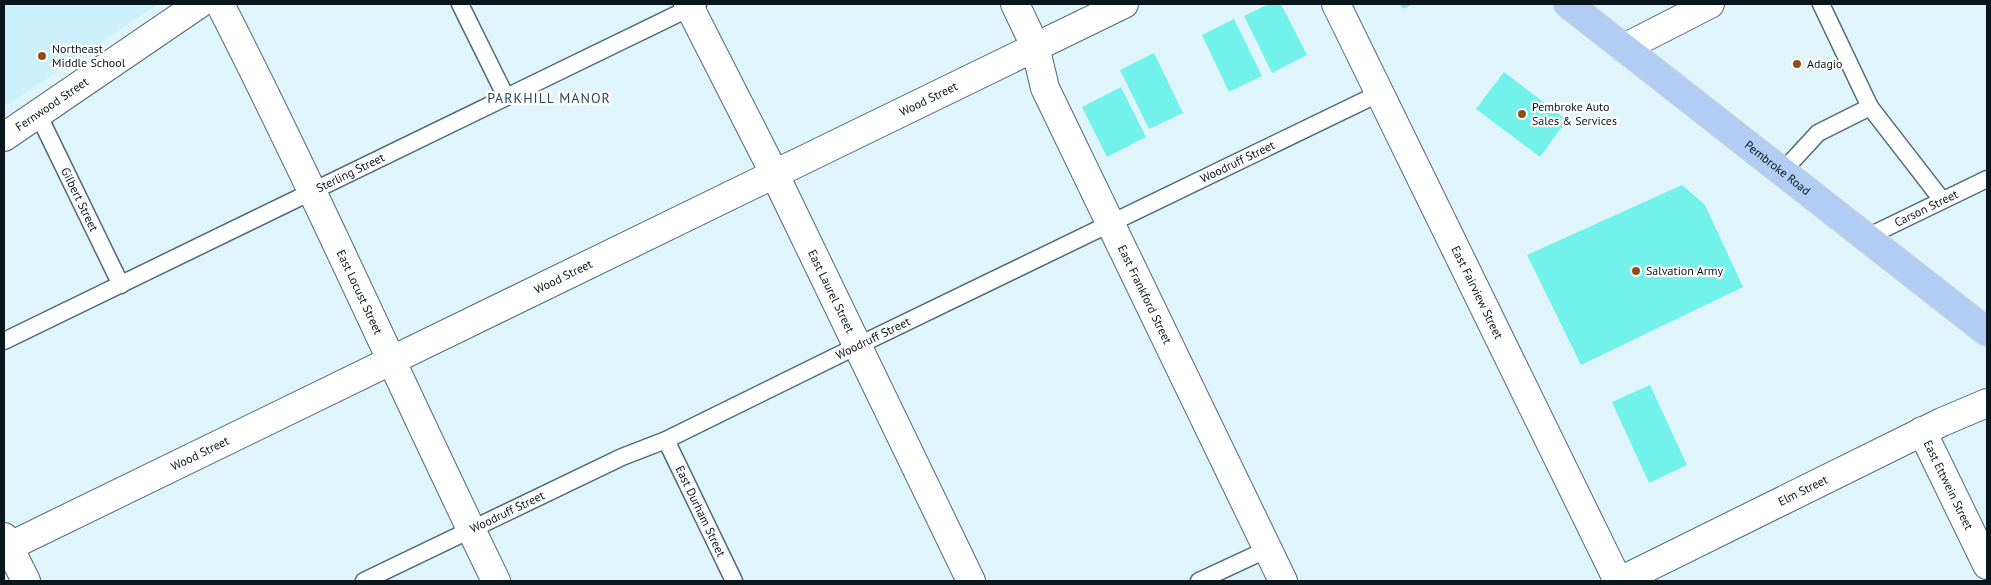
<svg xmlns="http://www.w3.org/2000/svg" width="1991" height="585" viewBox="0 0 1991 585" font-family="'PT Sans',sans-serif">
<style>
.built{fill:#cdf0fd}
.building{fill:#72f2ea}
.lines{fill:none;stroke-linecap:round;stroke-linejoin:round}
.lane-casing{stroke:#4c6b77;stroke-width:19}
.street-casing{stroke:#4c6b77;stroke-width:30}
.primary-casing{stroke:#d3d5d6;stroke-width:30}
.lane{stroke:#fff;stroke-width:16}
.street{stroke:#fff;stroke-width:28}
.primary{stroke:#b1cdf4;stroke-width:28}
.poi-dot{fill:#8e4e17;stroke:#fff;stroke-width:2}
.labels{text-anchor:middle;stroke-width:4.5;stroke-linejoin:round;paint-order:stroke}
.poi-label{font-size:12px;fill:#09161b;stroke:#fff;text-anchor:start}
.street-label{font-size:12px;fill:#09161b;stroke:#fff}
.neighbourhood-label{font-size:14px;letter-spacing:1px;fill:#2a4853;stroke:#fff}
</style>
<rect width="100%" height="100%" fill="#e0f4fc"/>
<!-- built -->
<path class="built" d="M 4,4 L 158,4 L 4,107 Z"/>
<!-- building -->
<g class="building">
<path d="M 1269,4 L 1281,4 L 1307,55 L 1272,73 L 1244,16 Z"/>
<path d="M 1400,4 L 1412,4 L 1403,9 Z"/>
<path d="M 1234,19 L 1262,76 L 1229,92 L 1202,35 Z"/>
<path d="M 1154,53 L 1183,113 L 1149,129 L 1120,70 Z"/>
<path d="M 1504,72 L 1567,120 L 1540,157 L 1476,109 Z"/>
<path d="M 1121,87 L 1146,137 L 1107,157 L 1082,107 Z"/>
<path d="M 1682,185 L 1705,205 L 1743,287 L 1581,365 L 1527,255 Z"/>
<path d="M 1650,385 L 1687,465 L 1649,483 L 1612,402 Z"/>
</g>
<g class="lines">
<defs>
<g id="lane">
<path d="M 460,4 L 506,97"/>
<path d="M 1870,107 L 1942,200"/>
<path id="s1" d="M 38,114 L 121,285"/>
<path d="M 1782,172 L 1818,133 L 1870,107 L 1821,4"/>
<path id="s2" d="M 1865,238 L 1987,179"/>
<path id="s3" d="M 4,341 L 698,4"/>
<path id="s4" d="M 666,440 L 734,581"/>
<path id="s5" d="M 364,581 L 622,457 L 666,440 L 857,346 L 1380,93"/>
<path d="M 1199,581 L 1268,549"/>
</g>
<g id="street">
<path id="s6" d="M 220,4 C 317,194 403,390 496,581"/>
<path id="s7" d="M 688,4 L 774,173 L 971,581"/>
<path id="s8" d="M 1015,4 L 1035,46 L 1045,88 L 1283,581"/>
<path id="s9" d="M 1336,4 L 1618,581"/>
<path d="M 1624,48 L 1710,4"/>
<path id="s10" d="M 4,137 L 199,4"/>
<path id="s11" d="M 1922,431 L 1987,565"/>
<path d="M 4,537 L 26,581"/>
<path id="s12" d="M 4,549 L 1124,4"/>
<path id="s13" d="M 1620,581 L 1942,422 L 1987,403"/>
</g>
<g id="primary">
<path id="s14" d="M 1568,4 L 1987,332"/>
</g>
</defs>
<!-- lane casing -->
<use href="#lane" class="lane-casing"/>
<!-- street casing -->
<use href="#street" class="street-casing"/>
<!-- primary casing -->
<use href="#primary" class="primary-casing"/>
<!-- lane -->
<use href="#lane" class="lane"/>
<!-- street -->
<use href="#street" class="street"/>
<!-- primary -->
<use href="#primary" class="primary"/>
</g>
<!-- markers -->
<g class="poi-dot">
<circle cx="42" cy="56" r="5"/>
<circle cx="1797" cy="64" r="5"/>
<circle cx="1522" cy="114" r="5"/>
<circle cx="1636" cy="271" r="5"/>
</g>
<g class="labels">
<!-- poi labels -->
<g class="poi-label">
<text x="52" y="53">Northeast<tspan x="52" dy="14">Middle School</tspan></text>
<text x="1807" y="68">Adagio</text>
<text x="1532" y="111">Pembroke Auto<tspan x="1532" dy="14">Sales &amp; Services</tspan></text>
<text x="1646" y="275">Salvation Army</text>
</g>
<!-- street labels -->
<g class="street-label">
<text dy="4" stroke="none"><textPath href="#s12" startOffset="1028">Wood Street</textPath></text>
<text dy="4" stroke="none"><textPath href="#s10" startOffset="58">Fernwood Street</textPath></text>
<text dy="4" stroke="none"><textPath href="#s5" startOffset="969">Woodruff Street</textPath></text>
<text dy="4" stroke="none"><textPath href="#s14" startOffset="266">Pembroke Road</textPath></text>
<text dy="4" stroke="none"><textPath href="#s3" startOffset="385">Sterling Street</textPath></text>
<text dy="4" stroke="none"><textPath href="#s1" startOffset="95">Gilbert Street</textPath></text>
<text dy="4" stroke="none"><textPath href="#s2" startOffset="68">Carson Street</textPath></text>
<text dy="4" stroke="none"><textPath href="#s12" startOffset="622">Wood Street</textPath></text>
<text dy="4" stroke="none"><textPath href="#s6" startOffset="320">East Locust Street</textPath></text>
<text dy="4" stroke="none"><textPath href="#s7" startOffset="321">East Laurel Street</textPath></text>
<text dy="4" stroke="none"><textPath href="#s9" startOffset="321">East Fairview Street</textPath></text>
<text dy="4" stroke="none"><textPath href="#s8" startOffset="319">East Frankford Street</textPath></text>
<text dy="4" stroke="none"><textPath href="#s5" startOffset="564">Woodruff Street</textPath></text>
<text dy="4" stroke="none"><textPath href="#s12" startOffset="218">Wood Street</textPath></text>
<text dy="4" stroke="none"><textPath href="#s11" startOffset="60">East Ettwein Street</textPath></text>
<text dy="4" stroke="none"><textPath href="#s13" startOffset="204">Elm Street</textPath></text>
<text dy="4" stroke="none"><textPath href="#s4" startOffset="79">East Durham Street</textPath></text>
<text dy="4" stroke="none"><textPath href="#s5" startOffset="159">Woodruff Street</textPath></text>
</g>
<!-- neighbourhood labels -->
<g class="neighbourhood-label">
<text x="549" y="103">PARKHILL MANOR</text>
</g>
</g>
<!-- border -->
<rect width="1991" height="585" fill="none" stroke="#09161b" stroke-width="10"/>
</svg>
